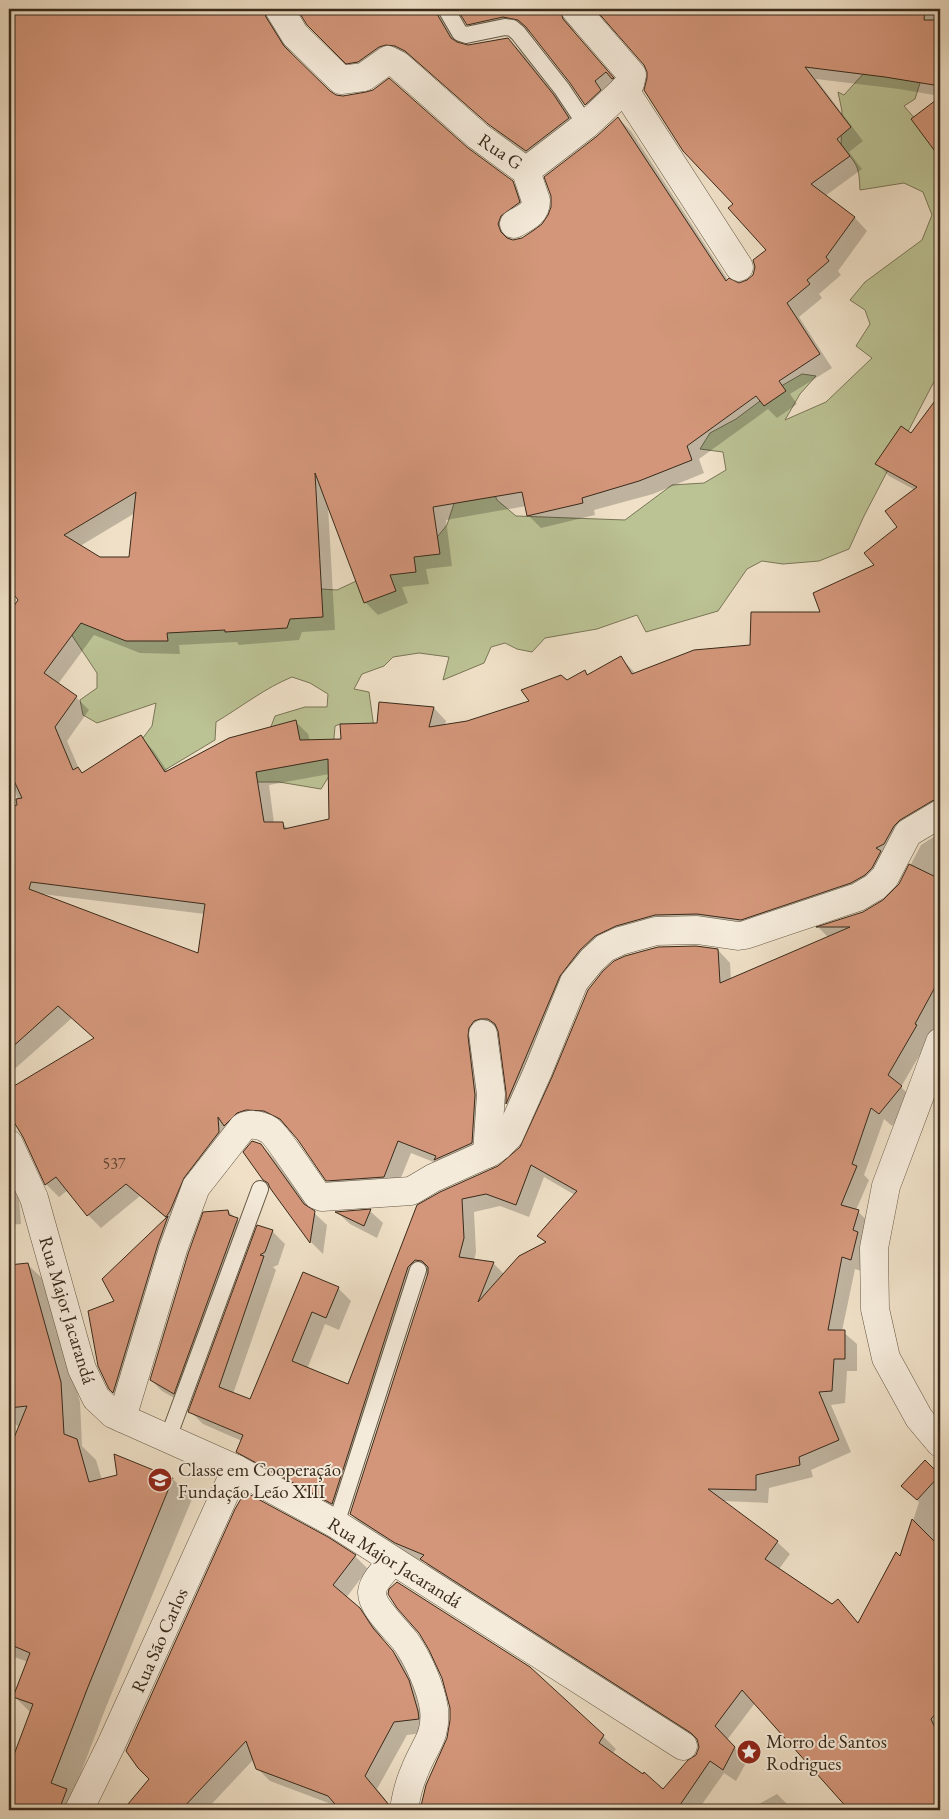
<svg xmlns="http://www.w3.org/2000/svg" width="949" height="1819" viewBox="0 0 949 1819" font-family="'EB Garamond',serif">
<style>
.green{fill:#bbc294;stroke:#7a7657}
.shadow{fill:#0003;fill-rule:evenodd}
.building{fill:#d3967a;stroke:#392a1a;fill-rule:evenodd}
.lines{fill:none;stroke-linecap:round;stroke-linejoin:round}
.service-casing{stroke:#665845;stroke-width:18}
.minor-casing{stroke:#665845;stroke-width:29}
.service{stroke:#f5ebdb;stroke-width:16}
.minor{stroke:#f5ebdb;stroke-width:28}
.labels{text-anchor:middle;stroke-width:4;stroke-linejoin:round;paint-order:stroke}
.number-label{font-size:16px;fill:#604532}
.street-label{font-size:19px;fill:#392a1a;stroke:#f5ebdb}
.poi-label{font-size:19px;fill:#392a1a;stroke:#f5ebdb;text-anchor:start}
</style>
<rect width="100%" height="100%" fill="#efe0c7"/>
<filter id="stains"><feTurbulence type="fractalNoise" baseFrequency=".004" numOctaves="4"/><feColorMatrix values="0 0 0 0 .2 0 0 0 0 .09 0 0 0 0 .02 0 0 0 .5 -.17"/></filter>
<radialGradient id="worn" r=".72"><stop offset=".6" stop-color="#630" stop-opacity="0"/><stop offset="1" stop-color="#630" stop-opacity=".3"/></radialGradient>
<!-- green -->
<path class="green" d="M 915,70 L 920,83 L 915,99 L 904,106 L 917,121 L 940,134 L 940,370 L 864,516 L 849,549 L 819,561 L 783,564 L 762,561 L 747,569 L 718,611 L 646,632 L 637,615 L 597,629 L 545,638 L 532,652 L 517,649 L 505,643 L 491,647 L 484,663 L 443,680 L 449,657 L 419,653 L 393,657 L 384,666 L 362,674 L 354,689 L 369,692 L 374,728 L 340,724 L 335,726 L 331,773 L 321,789 L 279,782 L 250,782 L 275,716 L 305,707 L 327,707 L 328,694 L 310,683 L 292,677 C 265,688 241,707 216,722 L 215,740 L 140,785 L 132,752 L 152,726 L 156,703 L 97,723 L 83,715 L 80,700 L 97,688 L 97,673 L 69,631 L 84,594 L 321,589 L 337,590 L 429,547 L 447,525 L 458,491 L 489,482 L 497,500 L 516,516 L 625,520 L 672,485 L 704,483 L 726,470 L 723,452 L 700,449 L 710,433 L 736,419 L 776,389 L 802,374 L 816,376 L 800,394 L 785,420 L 826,402 L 872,358 L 856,346 L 870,324 L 865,310 L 850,300 L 865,282 L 922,240 L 932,215 L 923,192 L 904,183 L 860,190 C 859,167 858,164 841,147 L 842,111 L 838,92 L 844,95 L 865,72 Z"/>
<!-- shadow -->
<g class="shadow">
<path d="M 9,9 L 283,9 L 278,31 L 296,60 L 330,92 L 467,149 L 512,182 L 525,195 L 511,237 L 512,240 L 514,241 L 522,239 L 543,225 L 550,216 L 553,203 L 546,177 L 596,138 L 618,118 L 631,131 L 728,280 L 739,284 L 749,281 L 768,250 L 734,204 L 649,78 L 648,70 L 645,64 L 597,9 L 940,9 L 940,96 L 899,89 L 816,79 L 863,141 L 849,152 L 862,169 L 825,196 L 855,218 L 867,231 L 838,271 L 841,275 L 819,294 L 822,298 L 799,317 L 832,368 L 790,394 L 797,404 L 777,418 L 768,409 L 699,459 L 704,473 L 653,494 L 594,510 L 595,515 L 541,528 L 528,515 L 526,506 L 446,520 L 452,566 L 426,569 L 429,584 L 402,587 L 408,603 L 378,615 L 365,602 L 328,506 L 335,630 L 302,632 L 299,640 L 239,645 L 237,642 L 179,645 L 180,654 L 140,653 L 94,635 L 58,684 L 76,697 L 89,710 L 67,741 L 80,771 L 83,774 L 141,737 L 153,750 L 168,772 L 295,721 L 308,734 L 310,741 L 342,740 L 378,724 L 380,703 L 434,708 L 446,721 L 445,725 L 468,722 L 531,702 L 585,672 L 588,676 L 621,658 L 636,674 L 752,646 L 822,614 L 876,566 L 899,527 L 915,490 L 889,476 L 877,463 L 912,435 L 940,396 L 940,816 L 885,880 L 755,932 L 710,927 L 593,963 L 519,1116 L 507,1104 L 508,1092 L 500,1032 L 495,1031 L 484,1156 L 441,1165 L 411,1153 L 396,1190 L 340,1193 L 327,1180 L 290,1129 L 276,1123 L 256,1123 L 196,1191 L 126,1404 L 110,1388 L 116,1302 L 104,1279 L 167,1219 L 140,1196 L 101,1228 L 88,1215 L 68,1190 L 59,1197 L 46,1184 L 24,1136 L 9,1097 L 9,1090 L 96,1039 L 72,1018 L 9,1074 L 9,809 L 19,806 L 10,769 L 9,770 L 9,615 L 19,600 L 9,586 ZM 135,513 L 130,558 L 99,558 L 80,546 ZM 329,774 L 330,820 L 289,830 L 282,823 L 274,823 L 269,785 ZM 42,894 L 205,914 L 199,955 Z"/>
<path d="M 299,9 L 580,9 L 572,25 L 575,33 L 620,84 L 598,117 L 586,104 L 571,82 L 532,33 L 517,29 L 481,37 L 468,24 L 459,11 L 450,16 L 450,28 L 459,44 L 468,46 L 505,38 L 510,41 L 523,54 L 566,109 L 581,131 L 539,164 L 502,136 L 419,64 L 409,58 L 361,76 L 308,24 Z"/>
<path d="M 940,99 L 940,154 L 913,119 Z"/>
<path d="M 940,833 L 940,1020 L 901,1087 L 914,1100 L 892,1126 L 884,1119 L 864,1175 L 869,1180 L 856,1210 L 871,1224 L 864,1272 L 855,1269 L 842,1331 L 857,1344 L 857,1371 L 847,1371 L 845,1403 L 831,1405 L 851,1452 L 811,1470 L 813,1477 L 769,1488 L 768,1503 L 723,1501 L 777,1542 L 790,1554 L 779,1569 L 832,1605 L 838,1600 L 859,1624 L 901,1558 L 919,1502 L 903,1486 L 925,1462 L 940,1476 L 940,1810 L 850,1810 L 755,1703 L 727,1740 L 747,1761 L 736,1781 L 724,1773 L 698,1810 L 420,1810 L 427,1785 L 447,1740 L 451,1718 L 446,1688 L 603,1736 L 616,1749 L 612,1754 L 663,1791 L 697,1756 L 700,1746 L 698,1741 L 434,1572 L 425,1562 L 409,1556 L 364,1527 L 351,1514 L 429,1272 L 421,1280 L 345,1516 L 250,1465 L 238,1452 L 242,1441 L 203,1424 L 190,1411 L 258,1226 L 272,1231 L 285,1244 L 278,1265 L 273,1267 L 276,1270 L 233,1394 L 250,1401 L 304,1274 L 338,1288 L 351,1301 L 339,1330 L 325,1324 L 307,1369 L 349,1386 L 418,1206 L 498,1167 L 521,1148 L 718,950 L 730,963 L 731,980 L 829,938 L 819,928 L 864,913 L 887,899 L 900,885 L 921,845 ZM 544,1177 L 575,1195 L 539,1236 L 546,1243 L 504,1274 L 493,1263 L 474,1261 L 476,1252 L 474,1212 L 500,1206 L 529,1217 Z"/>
<path d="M 261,1145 L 274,1159 L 311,1210 L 327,1225 L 323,1254 L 311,1242 L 271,1188 Z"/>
<path d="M 9,1179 L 18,1188 L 21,1224 L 10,1225 L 9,1228 Z"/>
<path d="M 228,1211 L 249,1231 L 185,1404 L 162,1391 L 151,1380 Z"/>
<path d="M 370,1211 L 383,1223 L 377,1238 L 350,1224 L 338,1213 Z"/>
<path d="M 27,1264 L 47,1283 L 80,1402 L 82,1446 L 96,1460 L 102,1480 L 119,1476 L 115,1456 L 173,1479 L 192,1499 L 106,1707 L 72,1796 L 85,1810 L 9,1810 L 9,1769 L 31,1713 L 15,1697 L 28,1662 L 9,1655 L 9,1453 L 19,1428 L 11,1419 L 9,1419 L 9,1267 Z"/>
<path d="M 327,1539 L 355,1556 L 368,1569 L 346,1598 L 373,1623 L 385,1642 L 406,1666 L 431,1732 L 407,1735 L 377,1789 L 394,1810 L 336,1810 L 339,1807 L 270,1781 L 257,1768 L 254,1759 L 206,1810 L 124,1810 L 150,1779 Z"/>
<path d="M 777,1794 L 793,1810 L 757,1810 L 757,1805 Z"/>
<path d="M 108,1806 L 114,1810 L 105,1810 Z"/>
</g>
<!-- building -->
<g class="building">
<path d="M 9,9 L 263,9 L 266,17 L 284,46 L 330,91 L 336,95 L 343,96 L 366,92 L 373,90 L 389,78 L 468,148 L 513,181 L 520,202 L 501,216 L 498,224 L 501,232 L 507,238 L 513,240 L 522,238 L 534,230 L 542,224 L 548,215 L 551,207 L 551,196 L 544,177 L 596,137 L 618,117 L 726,281 L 729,278 L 739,283 L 747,280 L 753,275 L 755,267 L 753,260 L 766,250 L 728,208 L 733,204 L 683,151 L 644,90 L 647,78 L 647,72 L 644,65 L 595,9 L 795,9 L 796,13 L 878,14 L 878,9 L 925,9 L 924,20 L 940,20 L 940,86 L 885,77 L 805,67 L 851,127 L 837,139 L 850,156 L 811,184 L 855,217 L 826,257 L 829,261 L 807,280 L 810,284 L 787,303 L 820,354 L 779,381 L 786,391 L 764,406 L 756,396 L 687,446 L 692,460 L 639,481 L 582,498 L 583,503 L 527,516 L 522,492 L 433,507 L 440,554 L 414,557 L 416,572 L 390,575 L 396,591 L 364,603 L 315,473 L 323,617 L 290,619 L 287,628 L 225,632 L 225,630 L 167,633 L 168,641 L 126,641 L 81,623 L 44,673 L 77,696 L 55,727 L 73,770 L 78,767 L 82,773 L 141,735 L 165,772 L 229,738 L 296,720 L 300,740 L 341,739 L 340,724 L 377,723 L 379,702 L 434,707 L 429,727 L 467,721 L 529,701 L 521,690 L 561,675 L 567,680 L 585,670 L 587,675 L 621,656 L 632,674 L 694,650 L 750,645 L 751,612 L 820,612 L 813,593 L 874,565 L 864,553 L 897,527 L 885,511 L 917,487 L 875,464 L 901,426 L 911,433 L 940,394 L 940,798 L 932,801 L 900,820 L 894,826 L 884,844 L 876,848 L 881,851 L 872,868 L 865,875 L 851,883 L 741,920 L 697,914 L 655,915 L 616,926 L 595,936 L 580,950 L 560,976 L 506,1104 L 506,1092 L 498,1031 L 495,1024 L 488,1019 L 480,1019 L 474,1021 L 469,1028 L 468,1036 L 475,1095 L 472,1143 L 434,1160 L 436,1156 L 398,1141 L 384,1177 L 326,1181 L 298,1140 L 280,1119 L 264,1111 L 246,1110 L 237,1113 L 224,1126 L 218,1117 L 219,1132 L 184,1178 L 170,1211 L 166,1217 L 126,1184 L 87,1216 L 56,1177 L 45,1185 L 23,1137 L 9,1114 L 9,1089 L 94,1038 L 58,1006 L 9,1050 L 9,808 L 17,805 L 16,799 L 22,798 L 9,770 L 9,613 L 18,600 L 9,588 ZM 136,492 L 129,557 L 100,557 L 64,535 ZM 328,759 L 329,819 L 284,829 L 283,822 L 264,822 L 256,772 ZM 31,882 L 205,904 L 198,953 L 29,889 Z"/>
<path d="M 297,9 L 436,9 L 437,14 L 451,38 L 457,42 L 468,45 L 508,38 L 554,95 L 569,118 L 526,151 L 488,124 L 405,51 L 395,46 L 386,45 L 379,47 L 358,62 L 346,64 L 307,25 Z"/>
<path d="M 457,9 L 560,9 L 563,19 L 614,78 L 612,79 L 606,72 L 595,81 L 601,90 L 585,105 L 570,83 L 526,27 L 518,20 L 503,17 L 467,25 Z"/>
<path d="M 940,97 L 940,158 L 911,119 Z"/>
<path d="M 909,864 L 940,879 L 940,978 L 915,1024 L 917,1025 L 888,1075 L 902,1086 L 879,1114 L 871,1108 L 852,1164 L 857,1166 L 841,1205 L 859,1210 L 853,1230 L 858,1232 L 851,1260 L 842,1257 L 828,1330 L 845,1330 L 845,1359 L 834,1359 L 832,1391 L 819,1392 L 839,1440 L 799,1457 L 800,1465 L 756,1475 L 756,1490 L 708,1489 L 778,1541 L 765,1559 L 832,1604 L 838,1599 L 858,1623 L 896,1552 L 900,1556 L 912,1519 L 940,1547 L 940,1709 L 931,1719 L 940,1739 L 940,1810 L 849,1810 L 742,1690 L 715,1726 L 735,1747 L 723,1770 L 710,1761 L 680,1805 L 686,1810 L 420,1810 L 426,1785 L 447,1738 L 450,1720 L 450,1708 L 442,1678 L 429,1650 L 419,1633 L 397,1608 L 388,1594 L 389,1589 L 397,1582 L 530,1667 L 604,1735 L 599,1743 L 643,1774 L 644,1772 L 663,1789 L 688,1760 L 696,1755 L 699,1747 L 697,1739 L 691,1733 L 420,1559 L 424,1555 L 395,1543 L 350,1514 L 428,1273 L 428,1267 L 422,1261 L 415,1260 L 408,1267 L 332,1504 L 236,1452 L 243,1435 L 188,1412 L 257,1225 L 273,1230 L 265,1252 L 260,1255 L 264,1256 L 219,1387 L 250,1399 L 303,1272 L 339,1287 L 326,1318 L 312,1312 L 292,1361 L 348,1384 L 417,1205 L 440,1192 L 498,1166 L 520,1147 L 552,1077 L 588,990 L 603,971 L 614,961 L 625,956 L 658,947 L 696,946 L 718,949 L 720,983 L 850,927 L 816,927 L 863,912 L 883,900 L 899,884 ZM 531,1165 L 577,1191 L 537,1236 L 546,1242 L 519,1256 L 478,1302 L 494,1262 L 459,1257 L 464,1238 L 462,1199 L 486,1194 L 516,1205 Z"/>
<path d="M 252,1141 L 261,1144 L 304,1204 L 315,1211 L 310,1243 L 270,1188 L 268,1183 L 263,1180 L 243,1152 Z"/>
<path d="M 371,1209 L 364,1226 L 335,1212 Z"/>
<path d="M 228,1210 L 229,1215 L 238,1218 L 174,1394 L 150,1380 L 188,1254 L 203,1212 Z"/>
<path d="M 168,1216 L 158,1244 L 113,1393 L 109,1389 L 98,1366 L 88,1311 L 114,1301 L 102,1279 Z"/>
<path d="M 28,1263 L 61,1382 L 64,1434 L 77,1439 L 89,1482 L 117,1475 L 114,1454 L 173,1478 L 88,1687 L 51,1783 L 67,1789 L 59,1810 L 9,1810 L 9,1768 L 33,1704 L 13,1697 L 30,1653 L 9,1644 L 9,1450 L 27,1406 L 9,1408 L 9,1265 Z"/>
<path d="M 925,1460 L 940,1475 L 917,1500 L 901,1486 Z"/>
<path d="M 245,1492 L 328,1537 L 356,1555 L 333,1585 L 360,1608 L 373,1628 L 393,1651 L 409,1680 L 418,1711 L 419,1719 L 394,1722 L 365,1776 L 389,1805 L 389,1810 L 340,1810 L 328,1796 L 256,1769 L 246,1741 L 181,1810 L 123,1810 L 149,1779 L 138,1768 L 126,1751 L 235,1509 Z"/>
</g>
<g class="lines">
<defs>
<g id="service">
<path d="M 446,9 L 460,33 L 466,35 L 505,27 L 512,28 L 518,33 L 562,89 L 586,125"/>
<path d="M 168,1438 L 260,1189"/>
<path d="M 336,1524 L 418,1270"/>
</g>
<g id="minor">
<path d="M 279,9 L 295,35 L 341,80 L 364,77 L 388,60 L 398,65 L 478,136 L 526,171 L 586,125 L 630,84 L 632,75 L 575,9"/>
<path d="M 624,89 L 739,267"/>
<path d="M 514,224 C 524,218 536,214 536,201 L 526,171"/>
<path d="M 483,1034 L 491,1094 L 487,1154"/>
<path d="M 940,1042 L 886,1186 L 874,1248 L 875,1309 L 886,1358 L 919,1418 L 940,1443"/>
<path d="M 9,1144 L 34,1198 L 82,1369 L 96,1398 L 113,1414 L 236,1469 L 336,1524 L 683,1746"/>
<path d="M 122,1418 L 173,1249 L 196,1187 L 243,1127 C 251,1123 261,1125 269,1130 C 276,1134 309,1184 317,1195 L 322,1197 L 411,1191 L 433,1178 L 491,1152 L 499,1146 L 509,1136 L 538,1071 L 574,982 L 592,960 L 605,948 L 620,941 L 656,931 L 697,930 L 738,936 L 745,935 L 858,897 L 875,887 L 885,877 L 908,833 L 940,814"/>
<path d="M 393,1561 C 386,1569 373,1581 372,1592 C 371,1607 397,1630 406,1642 C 418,1659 431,1688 434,1709 C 437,1737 424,1746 415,1770 C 409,1783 406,1796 404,1810"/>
<path d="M 79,1810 L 111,1745 L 236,1469"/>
</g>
</defs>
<!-- service casing -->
<use href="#service" class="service-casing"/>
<!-- minor casing -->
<use href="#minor" class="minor-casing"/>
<!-- service -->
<use href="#service" class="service"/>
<!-- minor -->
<use href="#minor" class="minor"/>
</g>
<!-- icons -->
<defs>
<symbol id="school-disc" viewBox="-11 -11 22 22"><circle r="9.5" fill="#8f2418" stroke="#f5ebdb"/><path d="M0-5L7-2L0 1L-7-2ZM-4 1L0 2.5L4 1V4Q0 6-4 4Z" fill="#fff"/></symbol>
<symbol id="sight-disc" viewBox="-11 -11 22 22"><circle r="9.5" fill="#8f2418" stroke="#f5ebdb"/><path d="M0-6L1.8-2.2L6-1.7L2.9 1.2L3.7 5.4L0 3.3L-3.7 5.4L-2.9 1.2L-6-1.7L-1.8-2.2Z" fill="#fff"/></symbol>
</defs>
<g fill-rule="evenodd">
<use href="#school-disc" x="146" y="1466" width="28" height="28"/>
<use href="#sight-disc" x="735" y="1738" width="28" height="28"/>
</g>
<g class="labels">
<!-- number labels -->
<g class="number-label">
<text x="114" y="1169">537</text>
</g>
<!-- street labels -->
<g class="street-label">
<text transform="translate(501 151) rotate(34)" y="7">Rua G</text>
<text transform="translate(68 1310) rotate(73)" y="7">Rua Major Jacarandá</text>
<text transform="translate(395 1562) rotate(32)" y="7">Rua Major Jacarandá</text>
<text transform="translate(159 1640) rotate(-66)" y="7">Rua São Carlos</text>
</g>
<!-- poi labels -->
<g class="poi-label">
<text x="178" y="1476">Classe em Cooperação<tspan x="178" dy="22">Fundação Leão XIII</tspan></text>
<text x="766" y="1748">Morro de Santos<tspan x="766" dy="22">Rodrigues</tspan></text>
</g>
</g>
<!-- margin -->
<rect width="949" height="1819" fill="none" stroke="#efe0c7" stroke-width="30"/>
<rect x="10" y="10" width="929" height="1799" fill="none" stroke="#392a1a" stroke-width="2.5"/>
<rect x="15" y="15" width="919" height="1789" fill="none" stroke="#392a1a"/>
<rect width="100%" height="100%" filter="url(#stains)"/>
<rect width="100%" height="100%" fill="url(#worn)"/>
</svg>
